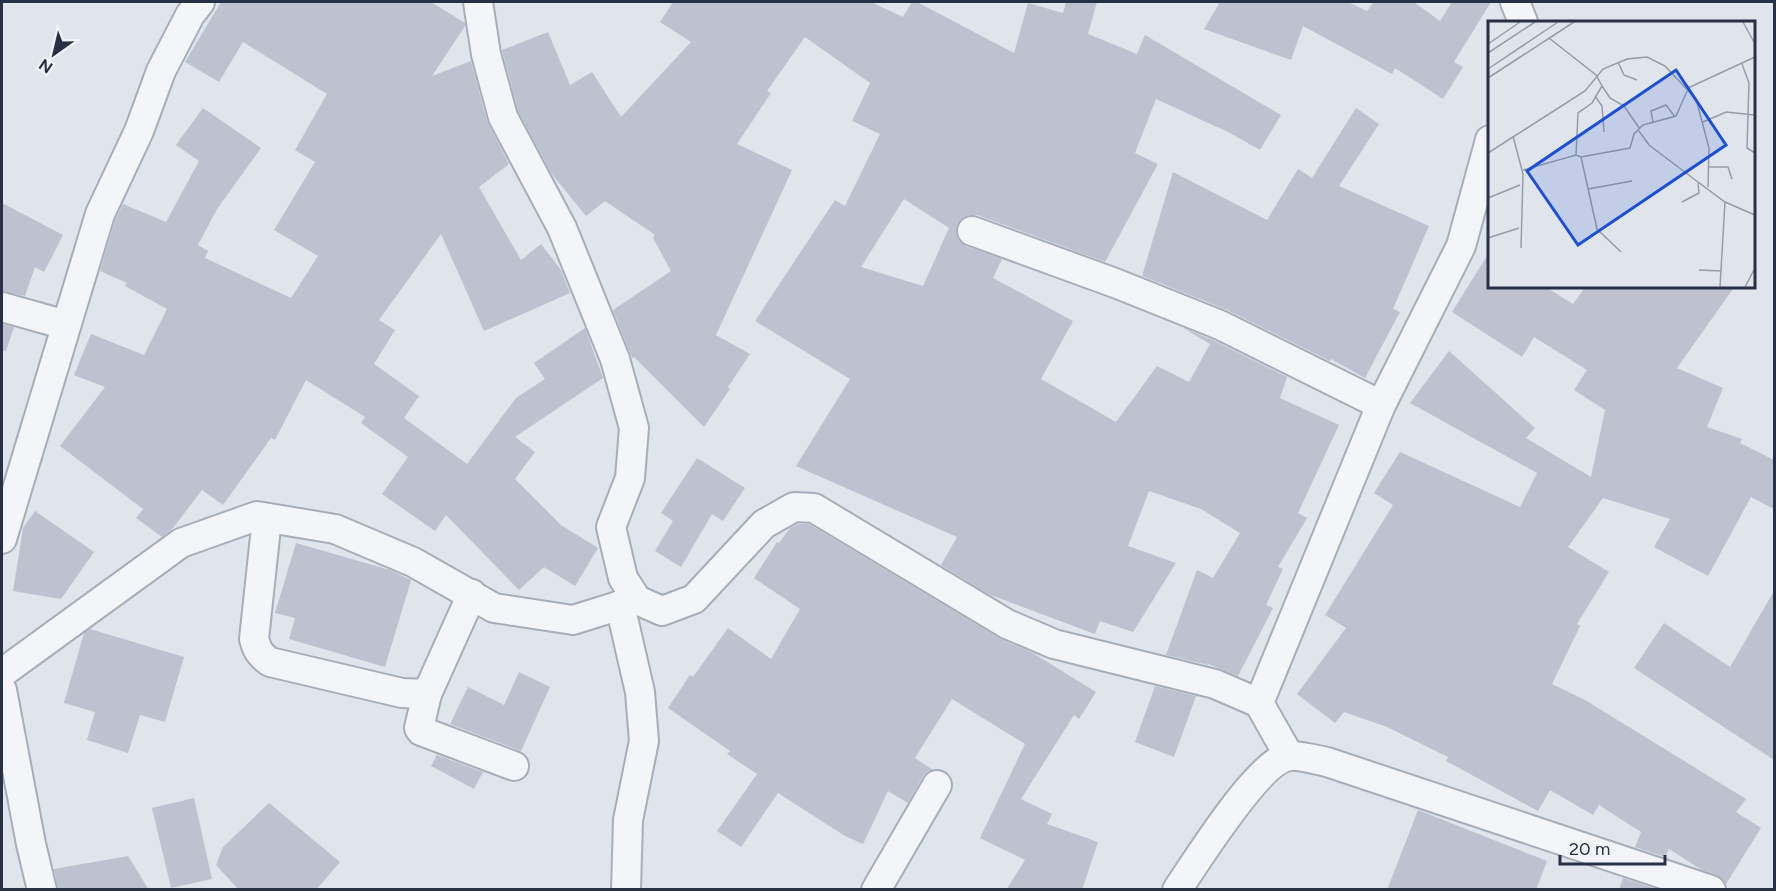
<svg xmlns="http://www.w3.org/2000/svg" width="1776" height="891" viewBox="0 0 1776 891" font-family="Figtree,sans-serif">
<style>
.building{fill:#bdc2ce;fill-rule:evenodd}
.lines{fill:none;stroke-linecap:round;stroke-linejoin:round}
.minor-casing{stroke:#a8aeb9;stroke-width:32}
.minor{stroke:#f3f5f8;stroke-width:28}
.inset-road{fill:none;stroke:#969ca8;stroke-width:1.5}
.view{fill:#1d4ed8;fill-opacity:0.15;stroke:#1d4ed8;stroke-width:3}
.inset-edge{fill:none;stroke:#273044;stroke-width:3}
</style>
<rect width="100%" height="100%" fill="#e0e4eb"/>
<!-- building -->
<g class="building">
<path d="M 221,2 L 431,2 L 465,23 L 465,26 L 432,76 L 471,61 L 487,121 L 509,164 L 479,187 L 521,260 L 541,244 L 561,270 L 570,293 L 484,331 L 441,234 L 379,320 L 395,330 L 374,364 L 419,396 L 404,418 L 467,464 L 516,398 L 545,379 L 534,363 L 585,328 L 603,378 L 515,437 L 535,452 L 515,479 L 561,525 L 598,548 L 575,586 L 544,567 L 519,590 L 446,515 L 435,531 L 382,494 L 408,457 L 361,423 L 365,417 L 306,380 L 275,440 L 271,438 L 223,505 L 202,490 L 173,528 L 162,537 L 136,518 L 143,509 L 60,446 L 105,387 L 74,375 L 91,334 L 144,355 L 167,309 L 125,286 L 127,283 L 100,271 L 115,220 L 123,204 L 166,222 L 199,161 L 176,145 L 203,108 L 261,148 L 217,209 L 198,245 L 208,251 L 205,258 L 291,298 L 318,256 L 274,230 L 315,162 L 295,150 L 327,94 L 243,42 L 219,82 L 185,62 Z"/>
<path d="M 673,2 L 871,2 L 903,17 L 912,2 L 917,2 L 1014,53 L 1028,3 L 1063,13 L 1066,2 L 1097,2 L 1088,34 L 1137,54 L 1145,35 L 1281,115 L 1260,150 L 1230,133 L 1156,99 L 1135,153 L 1158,164 L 1105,262 L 977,215 L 969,215 L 961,219 L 957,225 L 956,233 L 959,241 L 966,246 L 1002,259 L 993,278 L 1073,321 L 1041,379 L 1116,422 L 1157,366 L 1189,382 L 1210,344 L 1183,328 L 1213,340 L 1287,377 L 1280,398 L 1339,425 L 1298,513 L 1307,518 L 1278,567 L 1283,569 L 1266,605 L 1273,608 L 1238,676 L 1208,664 L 1208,665 L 1166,655 L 1197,570 L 1213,578 L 1240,533 L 1201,509 L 1149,491 L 1128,546 L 1176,563 L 1133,632 L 1100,621 L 1095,634 L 988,594 L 941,565 L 957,537 L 796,466 L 850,379 L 755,321 L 835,200 L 845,206 L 880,134 L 852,121 L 870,83 L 805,37 L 767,91 L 771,93 L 737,144 L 792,170 L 716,335 L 750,354 L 728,387 L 730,389 L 704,427 L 634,357 L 632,358 L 613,310 L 671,271 L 653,238 L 655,235 L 605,201 L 586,216 L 551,173 L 518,111 L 502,50 L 548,32 L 570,85 L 592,72 L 621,117 L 691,42 L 660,22 ZM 904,199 L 949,228 L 923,286 L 861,267 Z"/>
<path d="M 1220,2 L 1348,2 L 1367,11 L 1374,2 L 1414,2 L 1440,21 L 1452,2 L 1491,2 L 1454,62 L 1463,67 L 1443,99 L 1395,68 L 1392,74 L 1303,26 L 1291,60 L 1204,29 Z"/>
<path d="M 1356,108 L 1379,124 L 1339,186 L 1429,226 L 1393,309 L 1400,312 L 1365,378 L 1331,359 L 1330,361 L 1227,310 L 1142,276 L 1173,172 L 1267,220 L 1298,169 L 1312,178 Z"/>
<path d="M 2,203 L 63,235 L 44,272 L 35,267 L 25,296 L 2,291 Z"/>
<path d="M 1490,251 L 1490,286 L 1544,286 L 1573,304 L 1586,286 L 1735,286 L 1677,368 L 1723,388 L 1707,427 L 1742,439 L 1740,443 L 1774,460 L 1774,509 L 1751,497 L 1708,576 L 1654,547 L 1670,519 L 1603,498 L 1568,547 L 1609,572 L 1577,624 L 1580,626 L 1552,684 L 1585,700 L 1746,799 L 1736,812 L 1761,828 L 1726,884 L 1723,879 L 1717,875 L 1702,870 L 1669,849 L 1665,857 L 1635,847 L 1641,832 L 1599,805 L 1593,815 L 1550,790 L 1538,811 L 1446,761 L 1448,757 L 1387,727 L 1344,712 L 1335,723 L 1297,694 L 1346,628 L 1325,615 L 1393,505 L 1374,493 L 1400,452 L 1520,507 L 1537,473 L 1410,403 L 1449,351 L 1535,428 L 1526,438 L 1591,477 L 1605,410 L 1574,390 L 1587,370 L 1534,337 L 1522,357 L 1452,312 Z"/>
<path d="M 2,324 L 14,327 L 6,351 L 2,350 Z"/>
<path d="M 697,458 L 745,488 L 723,521 L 712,514 L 681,567 L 655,551 L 673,521 L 661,513 Z"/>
<path d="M 35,511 L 94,552 L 61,599 L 13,591 L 23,528 Z"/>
<path d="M 798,524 L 809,524 L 999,638 L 1033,653 L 1096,692 L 1079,719 L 1074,715 L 1021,799 L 1052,814 L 1047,824 L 1098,842 L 1082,890 L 1006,890 L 1025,860 L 980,838 L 1025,744 L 952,699 L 915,758 L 933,770 L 928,771 L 923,776 L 908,803 L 888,791 L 863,844 L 845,836 L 778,793 L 741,847 L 717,831 L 757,774 L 727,754 L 730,751 L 668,708 L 690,675 L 693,677 L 728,628 L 771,659 L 800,609 L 754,578 L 777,542 L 779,543 L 790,528 Z"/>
<path d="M 296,543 L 390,570 L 411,580 L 385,667 L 289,639 L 295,618 L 275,613 Z"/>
<path d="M 1774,591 L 1774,760 L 1634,668 L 1664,623 L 1730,667 Z"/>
<path d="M 90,629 L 184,657 L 165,722 L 140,715 L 128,753 L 87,740 L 95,712 L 64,703 L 84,633 Z"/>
<path d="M 519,672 L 550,687 L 521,751 L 450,724 L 468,687 L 504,705 Z"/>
<path d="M 1155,686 L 1196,696 L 1174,757 L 1135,742 Z"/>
<path d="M 437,755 L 483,772 L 474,789 L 431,766 Z"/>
<path d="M 194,798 L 212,879 L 171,888 L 152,808 Z"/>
<path d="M 269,803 L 340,862 L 316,890 L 239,890 L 216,865 L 223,847 Z"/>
<path d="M 1418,810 L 1547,861 L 1536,890 L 1387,890 Z"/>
<path d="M 128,856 L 149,890 L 58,890 L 54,869 Z"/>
<path d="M 1623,878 L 1653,888 L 1653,890 L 1619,890 Z"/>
</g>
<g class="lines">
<defs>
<g id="minor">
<path d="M 478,2 L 486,54 L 503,117 L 562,228 L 615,359 L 634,428 L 630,478 L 611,527 L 623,578 L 637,600 L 662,611 L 694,599 L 764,524 L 794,507 L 814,508 L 1007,624 L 1054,644 L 1215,684 L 1259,703 L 1289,756"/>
<path d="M 1515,2 L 1523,22"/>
<path d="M 972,231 L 1115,283 L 1220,325 L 1381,405"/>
<path d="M 2,307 L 66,325"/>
<path d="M 267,518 L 254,639 C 257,650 260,655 270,662 L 402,693 L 427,694 L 472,594"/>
<path d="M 2,539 L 100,214 L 139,131 L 161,71 L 190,15 L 200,2"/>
<path d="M 620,605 L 640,692 L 644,741 L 628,820 L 626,890"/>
<path d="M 2,673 L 181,543 L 257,516 L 335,529 L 413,562 L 494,608 L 573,620 L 637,600"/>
<path d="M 2,690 L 31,844 L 42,890"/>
<path d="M 427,694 L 419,728 L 421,731 L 514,766"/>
<path d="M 1259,703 L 1381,405 L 1461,246 L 1490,140"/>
<path d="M 876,890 L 937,785"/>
<path d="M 1177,890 C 1196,862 1259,760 1290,756 C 1299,755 1317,760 1327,762 L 1711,890"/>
</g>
</defs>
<!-- minor casing -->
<use href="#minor" class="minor-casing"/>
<!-- minor -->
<use href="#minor" class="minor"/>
</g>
<!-- overview -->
<g transform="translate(1488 21)">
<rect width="267" height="267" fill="#e0e4eb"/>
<path class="inset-road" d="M 255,1 L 267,23M 61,17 L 108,54 L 114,65 L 104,82 L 90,92 L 88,134M 0,23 L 32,1M 0,32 L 47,1M 130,41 L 136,54 L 149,59M 254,43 L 261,62 L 259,127 L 267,132M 0,48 L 70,1M 0,57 L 86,1M 114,65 L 122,77 L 136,85 L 152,108M 200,67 L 267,36M 107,75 L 114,85 L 116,111M 165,101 L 163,90 L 178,84 L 187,96M 215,101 L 238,91 L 267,94M 151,110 L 161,124 L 210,161 L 237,181 L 267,194M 25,115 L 35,153 L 33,227M 0,132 L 97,70 L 115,48 L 139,38 L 159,36 L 177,45 L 208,78 L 221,127 L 220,166M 93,136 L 109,208 L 133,231M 221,146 L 240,146 L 244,158M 35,149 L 88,134 L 93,136 L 142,127 L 146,113 L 155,104 L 188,95 L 200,68M 100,168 L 144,160M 0,177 L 32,164M 194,181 L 211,172 L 210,162M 0,217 L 31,207M 211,249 L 233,250M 232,266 L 237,181M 257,266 L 267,247"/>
<path class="view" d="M 188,49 L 238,124 L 90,224 L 39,150 Z"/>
<rect width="267" height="267" class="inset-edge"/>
</g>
<!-- border -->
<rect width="1776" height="891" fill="none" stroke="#273044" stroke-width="6"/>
<!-- north arrow -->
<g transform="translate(54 54) rotate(214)" stroke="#f0f3f8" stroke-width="4.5" paint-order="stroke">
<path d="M0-4.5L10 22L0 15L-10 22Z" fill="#273044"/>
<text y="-9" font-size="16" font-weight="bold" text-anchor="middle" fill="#273044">N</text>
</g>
<!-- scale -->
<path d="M1560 855v9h105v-9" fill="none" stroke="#273044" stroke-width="3"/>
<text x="1569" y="855" font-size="18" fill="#273044" stroke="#f0f3f8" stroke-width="4.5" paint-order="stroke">20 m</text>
</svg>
